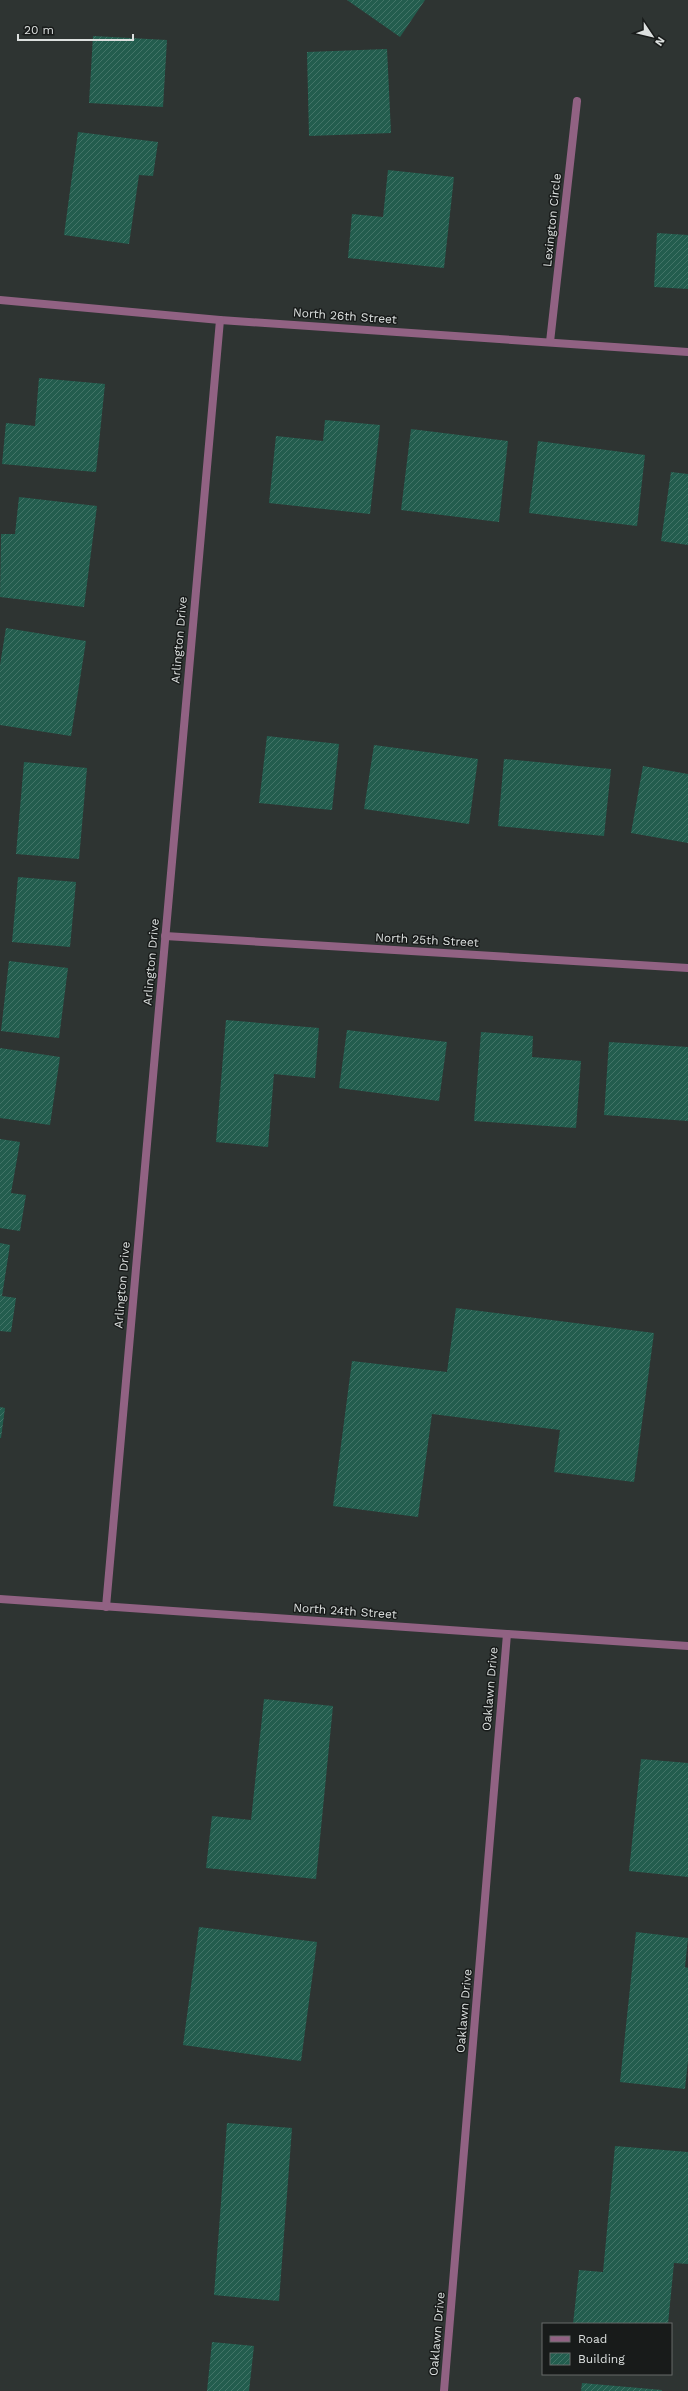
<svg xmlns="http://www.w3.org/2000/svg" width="688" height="2391" viewBox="0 0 688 2391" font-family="'Work Sans',sans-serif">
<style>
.building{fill:url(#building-hatch)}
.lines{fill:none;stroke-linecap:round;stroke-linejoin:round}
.minor{stroke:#916283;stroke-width:8}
.tertiary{stroke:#916283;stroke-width:8}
.labels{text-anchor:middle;stroke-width:3;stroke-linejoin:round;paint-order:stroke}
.street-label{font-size:12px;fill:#dce0df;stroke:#181b1a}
</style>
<defs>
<pattern id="building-hatch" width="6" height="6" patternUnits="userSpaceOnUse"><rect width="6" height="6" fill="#235d4e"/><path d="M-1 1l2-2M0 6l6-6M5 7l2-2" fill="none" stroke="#427467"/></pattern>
</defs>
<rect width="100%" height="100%" fill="#2e3432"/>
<!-- building -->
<g class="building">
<path d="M 347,0 L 425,0 L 400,37 Z"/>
<path d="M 93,36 L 167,40 L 163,107 L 89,103 Z"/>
<path d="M 387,49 L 391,133 L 309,136 L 307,52 Z"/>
<path d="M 78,132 L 158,142 L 153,176 L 139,175 L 129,244 L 64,235 Z"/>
<path d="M 388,170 L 454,177 L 444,268 L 348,258 L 352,214 L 383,217 Z"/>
<path d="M 657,233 L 688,235 L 688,289 L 654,287 Z"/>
<path d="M 39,378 L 105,384 L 96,472 L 2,464 L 6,423 L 35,426 Z"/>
<path d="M 325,420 L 380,425 L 370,514 L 269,503 L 276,436 L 323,441 Z"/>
<path d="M 411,429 L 508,441 L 499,522 L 401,510 Z"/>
<path d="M 538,441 L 645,455 L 637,526 L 529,513 Z"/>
<path d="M 671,472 L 688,474 L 688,545 L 661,541 Z"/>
<path d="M 19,497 L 97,506 L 84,607 L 0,597 L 1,534 L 15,534 Z"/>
<path d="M 6,628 L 86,641 L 71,736 L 0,725 L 0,665 Z"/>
<path d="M 267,736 L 339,744 L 332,810 L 259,803 Z"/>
<path d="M 374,745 L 478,759 L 469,824 L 364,809 Z"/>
<path d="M 504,759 L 611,769 L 604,836 L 498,826 Z"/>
<path d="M 24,762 L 87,768 L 79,859 L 16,854 Z"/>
<path d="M 643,766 L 688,774 L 688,843 L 631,833 Z"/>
<path d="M 18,877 L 76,882 L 70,947 L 12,942 Z"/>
<path d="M 9,961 L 68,968 L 59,1038 L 1,1031 Z"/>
<path d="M 226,1020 L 319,1028 L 315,1078 L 274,1074 L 268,1147 L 216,1142 Z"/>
<path d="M 347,1030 L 447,1042 L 439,1101 L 339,1088 Z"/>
<path d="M 481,1032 L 533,1036 L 532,1057 L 581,1061 L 576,1128 L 474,1121 Z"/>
<path d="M 609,1042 L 688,1047 L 688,1121 L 604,1115 Z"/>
<path d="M 0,1048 L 60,1057 L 50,1125 L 0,1118 Z"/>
<path d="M 0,1139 L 20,1142 L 11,1193 L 26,1195 L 20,1231 L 0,1228 Z"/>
<path d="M 0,1243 L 10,1245 L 2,1296 L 16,1298 L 11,1332 L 0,1331 Z"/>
<path d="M 456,1308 L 654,1333 L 634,1482 L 554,1472 L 560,1430 L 432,1414 L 418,1517 L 333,1506 L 352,1361 L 447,1372 Z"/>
<path d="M 0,1407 L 5,1408 L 1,1438 L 0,1438 Z"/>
<path d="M 264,1699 L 333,1706 L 316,1879 L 206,1868 L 212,1816 L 251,1820 Z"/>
<path d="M 641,1759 L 688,1763 L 688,1877 L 629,1871 Z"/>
<path d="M 199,1927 L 317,1942 L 301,2061 L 183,2045 Z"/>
<path d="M 636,1932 L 688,1938 L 685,1967 L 688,1968 L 688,2061 L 685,2089 L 620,2082 Z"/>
<path d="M 227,2123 L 292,2128 L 279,2301 L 214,2295 Z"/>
<path d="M 615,2146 L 688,2152 L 688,2264 L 674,2263 L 668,2324 L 573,2324 L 579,2270 L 603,2272 Z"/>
<path d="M 212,2342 L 254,2346 L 249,2391 L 207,2391 Z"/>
<path d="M 582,2383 L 662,2390 L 662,2391 L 581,2391 Z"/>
</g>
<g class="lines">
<!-- minor -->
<g class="minor">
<path d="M 0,300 L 220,320 L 688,352"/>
<path d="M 550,342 L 577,101"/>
<path d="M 165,936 L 688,968"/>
<path d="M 106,1607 L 220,320"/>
<path d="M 507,1634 L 688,1646"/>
</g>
<!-- tertiary -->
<path class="tertiary" d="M 0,1599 L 507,1634 L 444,2391"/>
</g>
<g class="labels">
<!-- street labels -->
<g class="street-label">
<text transform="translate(552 220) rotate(-84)" y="4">Lexington Circle</text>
<text transform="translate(345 316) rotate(4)" y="4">North 26th Street</text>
<text transform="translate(179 640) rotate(-85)" y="4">Arlington Drive</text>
<text transform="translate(427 940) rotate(3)" y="4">North 25th Street</text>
<text transform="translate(151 962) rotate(-85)" y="4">Arlington Drive</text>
<text transform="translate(122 1285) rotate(-85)" y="4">Arlington Drive</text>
<text transform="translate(345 1611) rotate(4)" y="4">North 24th Street</text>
<text transform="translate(490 1689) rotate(-85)" y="4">Oaklawn Drive</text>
<text transform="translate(464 2011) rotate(-85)" y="4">Oaklawn Drive</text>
<text transform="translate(437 2334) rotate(-85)" y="4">Oaklawn Drive</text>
</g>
</g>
<!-- legend -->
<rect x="542" y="2323" width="130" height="52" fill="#181b1a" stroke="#666a69"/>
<rect x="550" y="2336" width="20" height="6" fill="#916283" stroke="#666a69"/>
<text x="578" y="2343" font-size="12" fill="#dce0df">Road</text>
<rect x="550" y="2353" width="20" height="12" fill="url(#building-hatch)" stroke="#666a69"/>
<text x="578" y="2363" font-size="12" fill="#dce0df">Building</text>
<!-- north arrow -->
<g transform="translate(652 36) rotate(125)" stroke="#181b1a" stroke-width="3" paint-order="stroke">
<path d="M0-3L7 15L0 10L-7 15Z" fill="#dce0df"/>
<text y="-6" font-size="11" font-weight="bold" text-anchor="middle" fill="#dce0df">N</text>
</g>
<!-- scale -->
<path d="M18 34v6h115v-6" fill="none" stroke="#dce0df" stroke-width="2"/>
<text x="24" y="34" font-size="12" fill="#dce0df" stroke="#181b1a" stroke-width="3" paint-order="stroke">20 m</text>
</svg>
